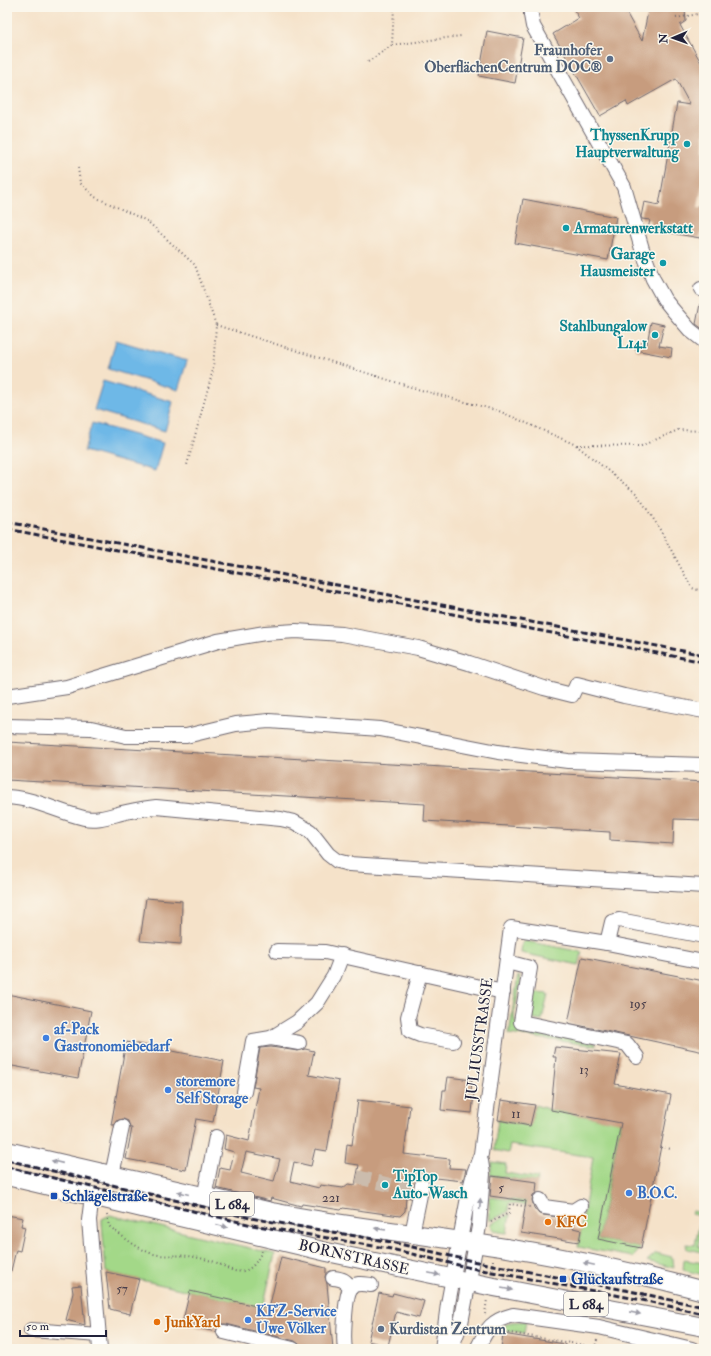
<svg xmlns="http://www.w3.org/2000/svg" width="711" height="1356" viewBox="0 0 711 1356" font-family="'IM FELL Double Pica',serif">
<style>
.green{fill:#a3d888;stroke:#627d62}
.water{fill:#6eb8e7;stroke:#486d91}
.building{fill:#c79c7e;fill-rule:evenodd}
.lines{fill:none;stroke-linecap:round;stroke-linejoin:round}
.minor-tunnel{stroke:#cbbcad;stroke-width:14;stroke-dasharray:14 7;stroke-linecap:butt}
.minor-casing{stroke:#6c656d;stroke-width:16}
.major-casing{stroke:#6c656d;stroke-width:20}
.path{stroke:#6c656d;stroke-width:2;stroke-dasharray:1 3;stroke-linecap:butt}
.minor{stroke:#fff;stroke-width:14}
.major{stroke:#fff;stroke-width:18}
.rail{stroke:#22223b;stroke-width:3;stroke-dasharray:6 3;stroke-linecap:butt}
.oneway{fill:#9c9ca7}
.service-dot{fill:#5c6f8a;stroke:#fbf7ec;stroke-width:1.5}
.culture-dot{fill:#0f9aa8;stroke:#fbf7ec;stroke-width:1.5}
.shop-dot{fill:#3f7fe0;stroke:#fbf7ec;stroke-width:1.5}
.transit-dot{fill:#1a4fb4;stroke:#fbf7ec;stroke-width:1.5}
.food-dot{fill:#e8710a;stroke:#fbf7ec;stroke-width:1.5}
.labels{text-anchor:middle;stroke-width:3;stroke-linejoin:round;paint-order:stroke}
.number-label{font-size:13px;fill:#4b404c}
.shield{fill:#fbf7ec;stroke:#636270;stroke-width:1}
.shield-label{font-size:14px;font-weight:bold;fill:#22223b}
.service-label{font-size:15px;font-weight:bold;fill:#4e5e75;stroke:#fbf7ec;text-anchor:end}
.culture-label{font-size:15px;font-weight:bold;fill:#0d838f;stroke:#fbf7ec;text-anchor:end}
.shop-label{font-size:15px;font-weight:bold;fill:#366cbe;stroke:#fbf7ec;text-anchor:start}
.street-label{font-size:15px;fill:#22223b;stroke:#fbf7ec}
.transit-label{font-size:15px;font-weight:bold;fill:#164399;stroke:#fbf7ec;text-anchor:start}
.food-label{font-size:15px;font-weight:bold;fill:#c56008;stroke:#fbf7ec;text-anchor:start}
</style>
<rect width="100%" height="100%" fill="#fbf7ec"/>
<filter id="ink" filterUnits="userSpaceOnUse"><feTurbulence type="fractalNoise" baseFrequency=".025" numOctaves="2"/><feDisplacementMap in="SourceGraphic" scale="8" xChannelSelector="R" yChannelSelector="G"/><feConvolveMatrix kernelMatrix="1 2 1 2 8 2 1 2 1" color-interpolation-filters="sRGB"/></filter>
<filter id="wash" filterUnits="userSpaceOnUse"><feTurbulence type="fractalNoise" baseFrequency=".012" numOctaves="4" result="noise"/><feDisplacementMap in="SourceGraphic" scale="16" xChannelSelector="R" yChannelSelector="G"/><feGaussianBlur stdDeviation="0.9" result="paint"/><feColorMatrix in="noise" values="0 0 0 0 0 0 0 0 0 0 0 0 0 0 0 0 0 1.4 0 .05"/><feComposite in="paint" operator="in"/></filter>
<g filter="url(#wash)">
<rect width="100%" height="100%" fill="#f5e2c9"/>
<!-- green -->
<g class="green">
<path d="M 525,941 L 582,952 L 579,965 L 521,953 L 522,943 Z"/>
<path d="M 518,976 L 520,977 L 521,981 L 514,1013 L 515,1022 L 595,1043 L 596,1046 L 509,1034 Z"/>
<path d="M 537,993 L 548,994 L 542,1020 L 530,1018 L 529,1016 L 532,996 Z"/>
<path d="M 615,1084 L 621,1085 L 617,1103 L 624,1105 L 598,1239 L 641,1248 L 633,1257 L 578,1247 L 593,1157 L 510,1145 L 508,1153 L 494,1150 L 498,1120 L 530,1126 L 535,1105 L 551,1110 L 608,1120 Z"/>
<path d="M 492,1162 L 506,1164 L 505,1173 L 538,1178 L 537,1182 L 490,1175 Z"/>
<path d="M 489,1197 L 529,1202 L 529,1206 L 509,1203 L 508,1212 L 490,1221 Z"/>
<path d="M 704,1202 L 704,1217 L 698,1246 L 704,1248 L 703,1252 L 687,1249 L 686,1244 L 695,1245 L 701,1216 L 691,1214 L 693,1211 L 702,1213 Z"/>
<path d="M 510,1214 L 507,1233 C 500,1232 493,1233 491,1224 Z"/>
<path d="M 110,1215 L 275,1254 L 263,1308 L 106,1272 L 102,1223 L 102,1219 Z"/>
<path d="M 656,1253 L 672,1257 L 673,1259 L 674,1268 L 647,1261 Z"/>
<path d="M 684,1260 L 704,1263 L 704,1275 L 683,1270 Z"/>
<path d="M 526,1321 L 524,1333 L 497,1329 L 511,1322 Z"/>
</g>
<!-- water -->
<g class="water">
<path d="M 116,340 L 187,361 L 178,390 L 108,369 Z"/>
<path d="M 103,381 L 173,402 L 165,431 L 94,410 Z"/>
<path d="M 92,423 L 163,443 L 155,471 L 84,451 Z"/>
</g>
<g id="blocks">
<!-- building -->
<g class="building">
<path d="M 572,7 L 623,7 L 642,41 L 649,7 L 678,7 L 677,9 L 685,10 L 686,21 L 680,25 L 704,68 L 704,88 L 703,95 L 704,97 L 704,175 L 698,207 L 704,208 L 704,229 L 702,228 L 700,238 L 648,229 L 650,220 L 642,219 L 641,217 L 644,202 L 659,205 L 677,103 L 690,105 L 676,79 L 628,106 L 626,101 L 600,116 L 553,34 L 579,18 Z"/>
<path d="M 487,31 L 523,38 L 515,83 L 479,76 Z"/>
<path d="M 523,199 L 616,217 L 608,260 L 515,243 Z"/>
<path d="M 700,304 L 704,305 L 704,330 L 696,324 Z"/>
<path d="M 651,322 L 664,325 L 659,346 L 672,348 L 671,357 L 635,350 L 637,342 L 647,344 Z"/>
<path d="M 7,742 L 704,782 L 704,820 L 674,819 L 673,844 L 610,840 L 610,832 L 424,821 L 425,804 L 7,780 Z"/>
<path d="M 146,898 L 182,901 L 181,944 L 140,941 Z"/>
<path d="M 582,957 L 704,981 L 704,1052 L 568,1023 Z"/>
<path d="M 7,994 L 91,1011 L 78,1078 L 7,1065 Z"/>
<path d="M 126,1042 L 224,1061 L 213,1122 L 196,1119 L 186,1170 L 126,1159 L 132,1128 L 130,1128 L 128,1121 L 123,1119 L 116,1121 L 114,1125 L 111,1125 Z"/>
<path d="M 271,1047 L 298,1051 L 305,1049 L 314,1051 L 309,1075 L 339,1081 L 327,1151 L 315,1149 L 311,1166 L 294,1162 L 290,1181 L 319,1188 L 320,1185 L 343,1188 L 348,1184 L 355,1185 L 359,1165 L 345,1163 L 347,1144 L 352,1145 L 358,1100 L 410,1106 L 404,1154 L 450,1159 L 449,1168 L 466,1169 L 463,1181 L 417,1176 L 411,1198 L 406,1197 L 405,1211 L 400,1216 L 343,1208 L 341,1210 L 302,1204 L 301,1206 L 271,1198 L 270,1201 L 216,1188 L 220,1168 L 230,1170 L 234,1152 L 224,1149 L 226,1135 L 249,1141 L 259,1088 L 253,1087 L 260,1048 ZM 246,1152 L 280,1159 L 274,1181 L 241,1173 Z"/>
<path d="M 555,1047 L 621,1054 L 615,1084 L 671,1095 L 641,1248 L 598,1239 L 621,1123 L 551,1110 L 556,1057 L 553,1057 Z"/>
<path d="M 448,1077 L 472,1080 L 471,1093 L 474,1093 L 472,1113 L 441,1110 L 443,1090 L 446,1090 Z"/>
<path d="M 501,1100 L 535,1105 L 530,1126 L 498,1120 Z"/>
<path d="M 492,1176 L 537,1182 L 536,1193 L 533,1195 L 532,1200 L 534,1208 L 539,1214 L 543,1215 L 574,1219 L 573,1228 L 581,1230 L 579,1242 L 521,1233 L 526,1201 L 490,1196 Z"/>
<path d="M 7,1215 L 23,1218 L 21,1226 L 25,1227 L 20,1251 L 16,1250 L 11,1271 L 7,1270 Z"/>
<path d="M 281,1257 L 326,1268 L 326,1273 L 325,1277 L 327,1284 L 333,1349 L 319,1349 L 300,1345 L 295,1341 L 226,1324 L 222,1324 L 218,1326 L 216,1332 L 182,1324 L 190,1291 L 269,1309 Z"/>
<path d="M 106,1272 L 139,1279 L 130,1314 L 110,1309 Z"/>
<path d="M 81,1285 L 83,1306 L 85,1325 L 66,1320 L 73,1293 L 72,1286 Z"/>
<path d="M 379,1293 L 392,1296 L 393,1293 L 424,1301 L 419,1318 L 396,1312 L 388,1346 L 368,1341 Z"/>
<path d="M 503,1334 L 565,1344 L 564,1349 L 501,1349 Z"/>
</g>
</g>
</g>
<g filter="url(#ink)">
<use href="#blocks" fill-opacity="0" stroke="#6c656d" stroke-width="1"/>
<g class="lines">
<!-- minor-tunnel -->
<path class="minor-tunnel" d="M 357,1177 L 415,1191"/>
<defs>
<g id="minor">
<path d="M 531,7 L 531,15 L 533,26 L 624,187 L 642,249 L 653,279 L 664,299 L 672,309 L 690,330 L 704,341"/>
<path d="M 701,289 L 704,290"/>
<path d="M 7,696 L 67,687 L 218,641 L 265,633 L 296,631 L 342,634 L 418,648 L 469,663 L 544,688 L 572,695 L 577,684 L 624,696 L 704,711"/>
<path d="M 7,726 L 91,728 L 126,736 L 186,736 L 236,724 L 269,721 L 380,729 L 498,752 L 568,761 L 704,765"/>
<path d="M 7,797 C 34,798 58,812 84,818 C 98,821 112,815 126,812 C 136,810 146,808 156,807 L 281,819 L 294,822 L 310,831 L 328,854 L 337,861 L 349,864 L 704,886"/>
<path d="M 607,943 L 612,922 L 619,920 L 704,936"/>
<path d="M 277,951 L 325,952 L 503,992"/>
<path d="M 507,962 L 530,968 L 521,1022 L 627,1044 L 637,1057"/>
<path d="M 420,973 L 408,1017 L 410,1031 L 420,1035 L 453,1041"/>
<path d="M 271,1038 L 299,1043"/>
<path d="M 244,1092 L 253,1041 L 271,1038 L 297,1022 L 317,1003 L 334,976 L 342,955"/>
<path d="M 112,1175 L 122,1127"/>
<path d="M 92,1196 L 89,1220 L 100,1349"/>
<path d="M 204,1198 L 216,1137"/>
<path d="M 540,1200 L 544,1207 L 573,1211 L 581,1206"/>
<path d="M 412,1234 L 422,1185"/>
<path d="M 333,1278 C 342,1279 347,1280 350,1289"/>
<path d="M 31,1330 L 99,1335"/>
<path d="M 224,1332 L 293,1349"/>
<path d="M 345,1349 C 343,1338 345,1298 350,1289 C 354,1282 364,1284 371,1285"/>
<path d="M 442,1349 L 448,1304 L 469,1192 L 474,1173 L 481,1154 L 511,928 L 607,943 L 704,962"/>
<path d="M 451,1349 L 461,1323 L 476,1243 L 479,1226 L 483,1174 L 481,1161"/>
<path d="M 477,1349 C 487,1329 490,1321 513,1315 L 599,1327 L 692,1349"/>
</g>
<g id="major">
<path d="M 7,1151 L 272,1212 C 347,1227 424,1234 500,1247 C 569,1258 637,1273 704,1291"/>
<path d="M 7,1176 L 327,1252 L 489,1286 L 704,1327"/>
</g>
</defs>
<!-- minor casing -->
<use href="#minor" class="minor-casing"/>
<!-- major casing -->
<use href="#major" class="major-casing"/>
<!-- path -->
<g class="path">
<path d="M 676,18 L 704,13"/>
<path d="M 392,45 L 461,36"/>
<path d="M 368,62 L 392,45 L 394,7"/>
<path d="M 78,168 L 80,183 L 95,197 L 147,221 L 195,265 L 216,325 L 213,370 L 187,465"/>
<path d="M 216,325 L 417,389 L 499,411 L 576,445 L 637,494 L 658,526 L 692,588 L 704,592"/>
<path d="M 577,445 L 641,446 L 678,430 L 704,431"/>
<path d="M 661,1147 L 671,1149"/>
<path d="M 107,1215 L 109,1226 C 122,1236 134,1246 148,1252 C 161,1258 174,1254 188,1256 C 196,1257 204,1259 212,1261 C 223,1264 232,1274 244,1271 C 254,1268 258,1259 262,1251"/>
<path d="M 491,1222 L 509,1213 L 510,1204 L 530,1207"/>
<path d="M 492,1273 L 493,1260"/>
<path d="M 642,1301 L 644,1290"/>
<path d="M 485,1314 L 487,1299"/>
<path d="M 504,1332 L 595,1347"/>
<path d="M 597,1340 L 595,1347 L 609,1349"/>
</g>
<!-- minor -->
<use href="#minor" class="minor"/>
<!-- major -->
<use href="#major" class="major"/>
<!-- rail -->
<g class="rail">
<path d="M 7,522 L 704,655"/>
<path d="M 7,529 L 704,662"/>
<path d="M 7,1160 L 250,1218 L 391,1242 L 472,1261 L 625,1290 L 704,1307"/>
<path d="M 7,1167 L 252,1225 L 391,1249 L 471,1268 L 642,1300 L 704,1314"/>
</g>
</g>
<!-- one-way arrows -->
<defs><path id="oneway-solid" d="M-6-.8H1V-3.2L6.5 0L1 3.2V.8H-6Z"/></defs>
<g class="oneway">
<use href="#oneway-solid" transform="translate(57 1162) rotate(-167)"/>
<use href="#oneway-solid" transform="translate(183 1193) rotate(-166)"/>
<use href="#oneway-solid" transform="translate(480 1204) rotate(-86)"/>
<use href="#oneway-solid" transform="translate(222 1226) rotate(13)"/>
<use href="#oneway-solid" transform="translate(380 1229) rotate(-172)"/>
<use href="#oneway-solid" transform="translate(589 1264) rotate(-168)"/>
<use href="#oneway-solid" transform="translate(434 1274) rotate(12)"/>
<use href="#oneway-solid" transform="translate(507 1289) rotate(10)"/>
<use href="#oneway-solid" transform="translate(635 1313) rotate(11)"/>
</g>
</g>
<!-- markers -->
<g class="service-dot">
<circle cx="610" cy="59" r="4"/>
<circle cx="381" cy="1329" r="4"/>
</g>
<g class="culture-dot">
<circle cx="687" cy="144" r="4"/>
<circle cx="566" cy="228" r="4"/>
<circle cx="663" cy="263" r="4"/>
<circle cx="655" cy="335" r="4"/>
<circle cx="385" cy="1185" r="4"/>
</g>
<g class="shop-dot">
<circle cx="46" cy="1038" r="4"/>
<circle cx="168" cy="1090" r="4"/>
<circle cx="629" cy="1193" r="4"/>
<circle cx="248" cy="1320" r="4"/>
</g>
<g class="transit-dot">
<rect x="50" y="1192" width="8" height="8" rx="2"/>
<rect x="559" y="1275" width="8" height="8" rx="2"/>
</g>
<g class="food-dot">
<circle cx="548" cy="1222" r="4"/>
<circle cx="157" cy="1322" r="4"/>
</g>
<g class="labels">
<!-- number labels -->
<g class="number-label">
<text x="638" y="1008">195</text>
<text x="584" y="1074">13</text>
<text x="516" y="1118">11</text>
<text x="501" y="1192">5</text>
<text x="331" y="1202">221</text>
<text x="122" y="1293">57</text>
</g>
<!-- shield labels -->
<g class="shield">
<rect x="210" y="1192" width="44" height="24" rx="3"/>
<rect x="564" y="1292" width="44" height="24" rx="3"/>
</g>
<g class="shield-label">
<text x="232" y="1209">L 684</text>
<text x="586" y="1309">L 684</text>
</g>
<!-- service labels -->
<g class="service-label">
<text x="602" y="55">Fraunhofer<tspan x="602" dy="17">OberflächenCentrum DOC®</tspan></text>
<text x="389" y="1334" text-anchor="start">Kurdistan Zentrum</text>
</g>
<!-- culture labels -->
<g class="culture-label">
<text x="679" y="140">ThyssenKrupp<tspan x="679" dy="17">Hauptverwaltung</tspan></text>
<text x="574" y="233" text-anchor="start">Armaturenwerkstatt</text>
<text x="655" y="259">Garage<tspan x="655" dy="17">Hausmeister</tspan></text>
<text x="647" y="331">Stahlbungalow<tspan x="647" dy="17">L141</tspan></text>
<text x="393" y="1181" text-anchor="start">TipTop<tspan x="393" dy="17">Auto-Wasch</tspan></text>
</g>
<!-- shop labels -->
<g class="shop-label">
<text x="54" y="1034">af-Pack<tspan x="54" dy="17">Gastronomiebedarf</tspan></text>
<text x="176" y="1086">storemore<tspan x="176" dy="17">Self Storage</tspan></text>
<text x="637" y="1198">B.O.C.</text>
<text x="256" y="1316">KFZ-Service<tspan x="256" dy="17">Uwe Völker</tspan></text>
</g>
<!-- street labels -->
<g class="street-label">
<text transform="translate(479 1039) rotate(-82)" y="5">JULIUSSTRASSE</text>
<text transform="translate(354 1257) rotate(13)" y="5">BORNSTRASSE</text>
</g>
<!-- transit labels -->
<g class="transit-label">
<text x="62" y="1201">Schlägelstraße</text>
<text x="571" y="1284">Glückaufstraße</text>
</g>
<!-- food labels -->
<g class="food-label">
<text x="556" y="1227">KFC</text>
<text x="165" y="1327">JunkYard</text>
</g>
</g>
<!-- margin -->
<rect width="711" height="1356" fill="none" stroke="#fbf7ec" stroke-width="24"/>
<!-- north arrow -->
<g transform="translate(673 38) rotate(268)" stroke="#fbf7ec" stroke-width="3" paint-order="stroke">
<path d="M0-3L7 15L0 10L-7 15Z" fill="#22223b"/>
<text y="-6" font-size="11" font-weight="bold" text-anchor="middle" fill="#22223b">N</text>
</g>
<!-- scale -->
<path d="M20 1330v6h86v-6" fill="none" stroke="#22223b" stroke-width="2"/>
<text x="26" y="1330" font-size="12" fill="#22223b" stroke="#fbf7ec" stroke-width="3" paint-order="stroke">50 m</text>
</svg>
